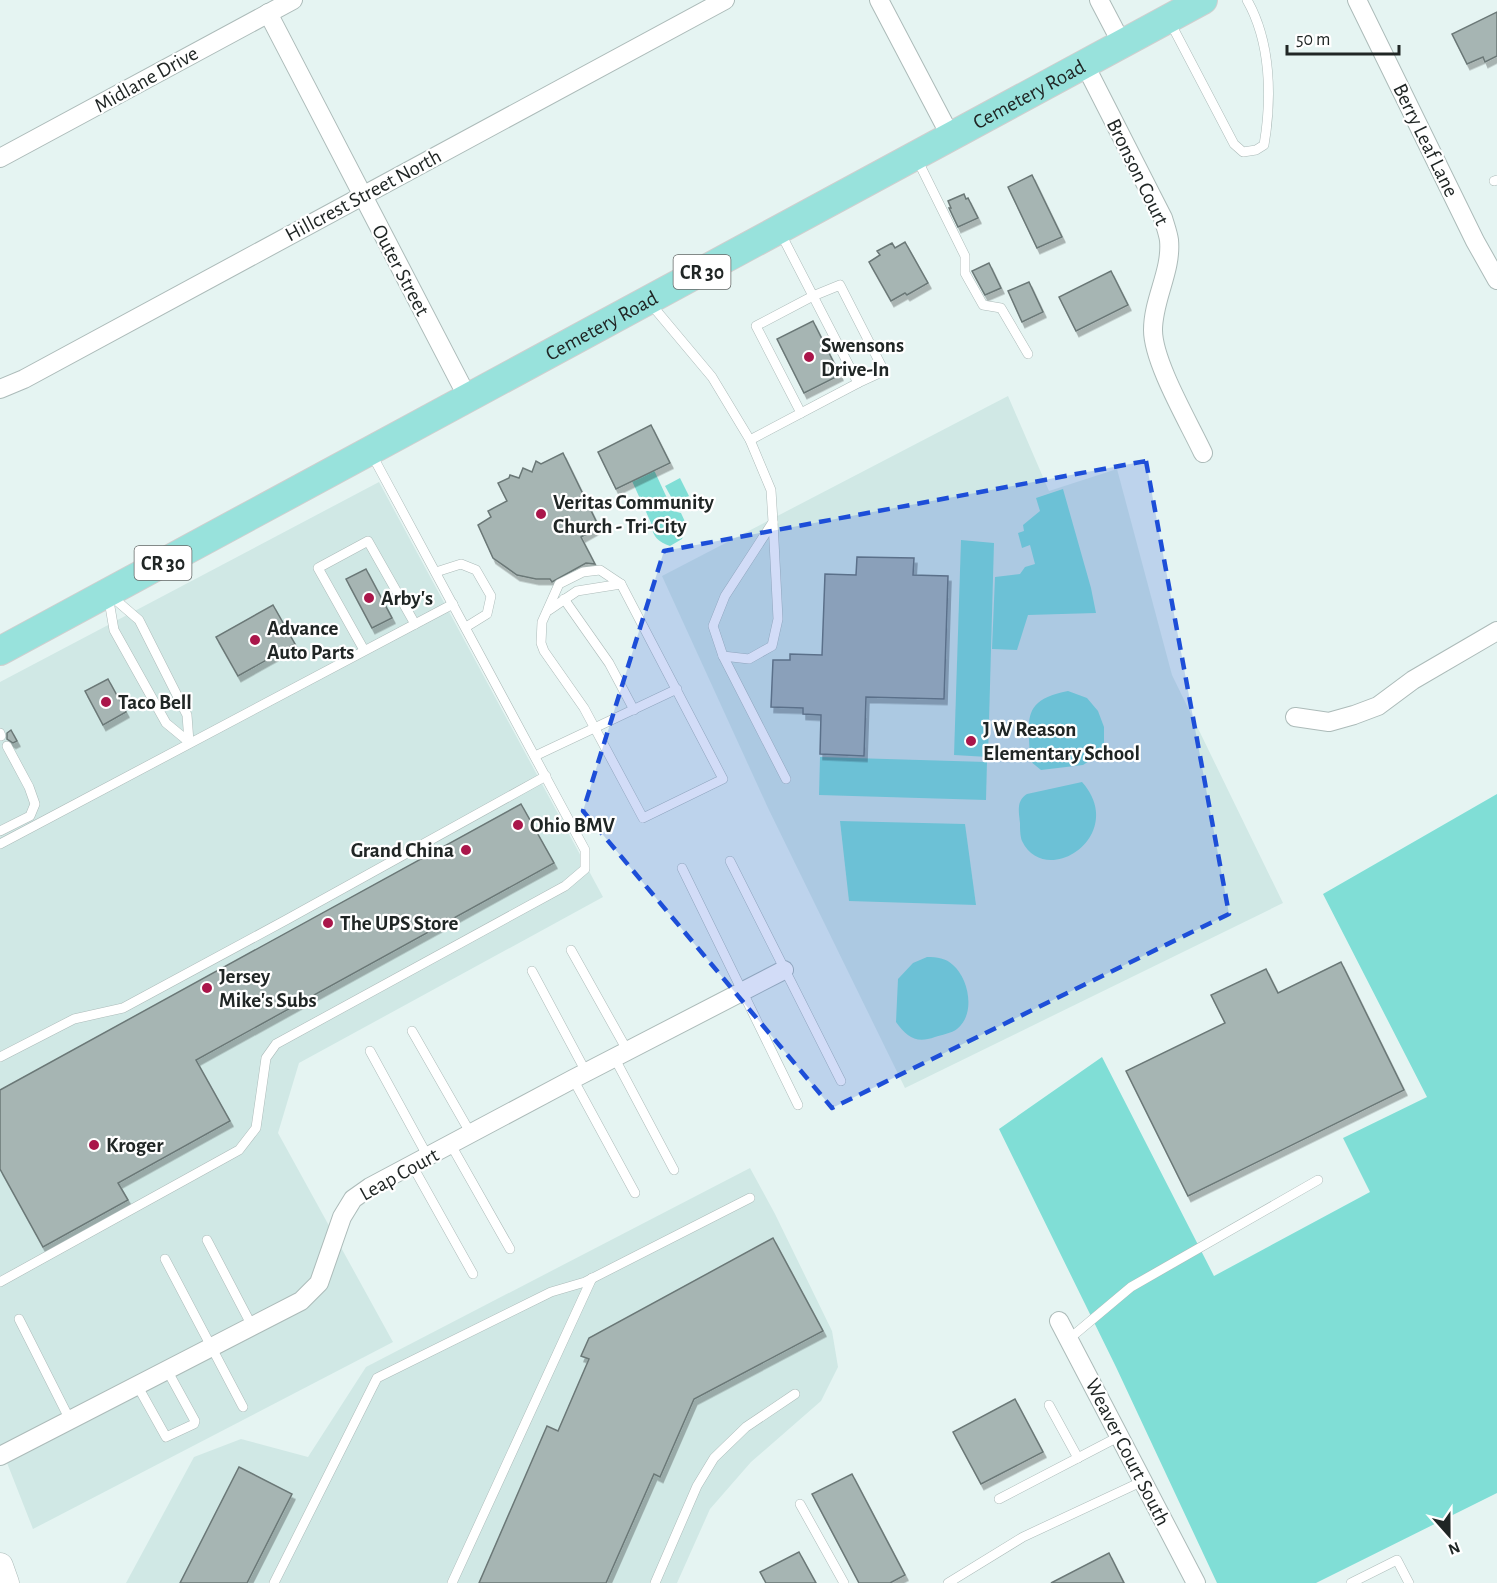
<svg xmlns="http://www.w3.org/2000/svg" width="1497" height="1583" viewBox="0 0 1497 1583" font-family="'Alegreya Sans',sans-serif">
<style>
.built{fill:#d0e8e5}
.green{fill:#80ded6}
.building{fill:#a6b5b3;stroke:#6b7877;stroke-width:1.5;filter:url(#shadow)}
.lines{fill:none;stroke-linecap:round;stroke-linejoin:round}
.lane-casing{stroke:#acbbb9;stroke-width:10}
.street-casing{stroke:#acbbb9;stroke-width:20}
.secondary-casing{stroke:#acbbb9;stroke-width:27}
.primary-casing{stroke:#cecfcf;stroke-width:30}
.lane{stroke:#fff;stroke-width:9}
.street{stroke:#fff;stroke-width:18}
.secondary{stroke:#fff;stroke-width:26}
.primary{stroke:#98e2dc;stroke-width:28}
.marked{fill:#1d4ed8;fill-opacity:0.2;stroke:#1d4ed8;stroke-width:4.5;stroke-dasharray:12 8;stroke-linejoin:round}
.poi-dot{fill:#aa164a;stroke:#fff;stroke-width:2}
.labels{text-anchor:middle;stroke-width:4.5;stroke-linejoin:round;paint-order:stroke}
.shield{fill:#fff;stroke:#636766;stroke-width:1.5}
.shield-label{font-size:20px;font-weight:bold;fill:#202625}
.street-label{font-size:21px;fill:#202625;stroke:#fff}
.poi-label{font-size:21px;font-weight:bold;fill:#202625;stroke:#fff;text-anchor:start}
</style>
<defs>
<filter id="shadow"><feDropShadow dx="3" dy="5.5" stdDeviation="0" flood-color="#0004"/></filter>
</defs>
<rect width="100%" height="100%" fill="#e5f4f2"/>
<!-- built -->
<g class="built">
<path d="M 1008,396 L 1049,491 L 1117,469 L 1172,675 L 1283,903 L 905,1088 L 768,808 L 662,576 Z"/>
<path d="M 379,482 L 603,897 L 299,1063 L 278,1133 L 393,1342 L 33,1529 L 0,1445 L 0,682 Z"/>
<path d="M 750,1168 L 775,1214 L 832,1331 L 838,1367 L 821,1401 L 751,1462 L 710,1509 L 677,1583 L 126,1583 L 194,1457 L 241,1439 L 308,1457 L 366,1367 Z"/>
</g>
<!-- green -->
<g class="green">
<path d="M 654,470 L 673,511 L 681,513 L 687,526 L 682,539 L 670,546 C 659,542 652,537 652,525 L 632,481 Z"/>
<path d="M 680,478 L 689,496 L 675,504 L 665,486 Z"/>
<path d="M 1063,489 L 1091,588 L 1096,613 L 1028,615 L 1017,650 L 992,649 L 995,577 L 1020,574 L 1025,567 L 1035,564 L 1030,545 L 1022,548 L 1018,533 L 1024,531 L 1023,525 L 1040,511 L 1036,498 Z"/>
<path d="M 961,540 L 994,543 L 988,757 L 954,755 Z"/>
<path d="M 1068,691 L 1087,698 L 1098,711 L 1104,727 L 1104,745 L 1095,757 L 1083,765 L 1041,770 L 1030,761 C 1029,721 1020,700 1068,691 Z"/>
<path d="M 820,757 L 987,762 L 986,800 L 819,795 Z"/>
<path d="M 1082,782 C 1129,835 1046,890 1022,841 C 1020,836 1020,828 1020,823 C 1019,811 1016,801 1027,794 Z"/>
<path d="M 1497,794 L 1497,1493 L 1316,1583 L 1217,1583 L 1116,1367 L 999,1129 L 1102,1057 L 1214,1276 L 1370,1192 L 1343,1138 L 1427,1097 L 1323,894 Z"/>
<path d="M 840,821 L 965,824 L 976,905 L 849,901 Z"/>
<path d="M 927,957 C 937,957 946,958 953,965 C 969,979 976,1014 957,1029 C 952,1033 941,1035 935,1037 C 916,1044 907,1037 896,1022 L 898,979 L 913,963 Z"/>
</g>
<!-- building -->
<g class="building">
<path d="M 1497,12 L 1497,56 L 1485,62 L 1483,57 L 1467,64 L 1452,34 Z"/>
<path d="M 1032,175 L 1062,237 L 1037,248 L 1008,187 Z"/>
<path d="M 964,194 L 966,199 L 968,198 L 978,218 L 958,227 L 949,208 L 951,208 L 948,201 Z"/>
<path d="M 905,242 L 928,283 L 907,295 L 905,293 L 891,301 L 869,262 L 880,255 L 877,251 L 892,243 L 895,248 Z"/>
<path d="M 989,263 L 1001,288 L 985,295 L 972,271 Z"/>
<path d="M 1111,271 L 1128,305 L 1076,331 L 1059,297 Z"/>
<path d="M 1029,282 L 1043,312 L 1022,322 L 1008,291 Z"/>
<path d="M 813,321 L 840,375 L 804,393 L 777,339 Z"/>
<path d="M 651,425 L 670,463 L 616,489 L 598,452 Z"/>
<path d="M 563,453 L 599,527 L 581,537 L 595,564 L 586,563 L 552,582 L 550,579 L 536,579 L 517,575 L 493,558 L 478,525 L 491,517 L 488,511 L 507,501 L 498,483 L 509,478 L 510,475 L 519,478 L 523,468 L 532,472 L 536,461 L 541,464 Z"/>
<path d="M 857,557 L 914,558 L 913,575 L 948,576 L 944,699 L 866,697 L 864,756 L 820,754 L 821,715 L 803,714 L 803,708 L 771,707 L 773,660 L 790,660 L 790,654 L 822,655 L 825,574 L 856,575 Z"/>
<path d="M 366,569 L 392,618 L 372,628 L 346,579 Z"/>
<path d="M 273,605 L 295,644 L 238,676 L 216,637 Z"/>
<path d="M 108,679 L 126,712 L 103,725 L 85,691 Z"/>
<path d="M 11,730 L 17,741 L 13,743 L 7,739 L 7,733 Z"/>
<path d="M 521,804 L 554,863 L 196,1060 L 230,1121 L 118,1183 L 128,1200 L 43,1247 L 0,1169 L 0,1090 Z"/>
<path d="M 1341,962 L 1404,1090 L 1188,1196 L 1126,1071 L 1225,1023 L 1211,995 L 1266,969 L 1278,993 Z"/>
<path d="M 773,1238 L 823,1331 L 694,1399 L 660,1477 L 654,1474 L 606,1583 L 479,1583 L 547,1426 L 558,1431 L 589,1359 L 581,1356 L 589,1338 Z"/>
<path d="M 1015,1399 L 1043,1452 L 981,1484 L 953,1432 Z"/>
<path d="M 239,1467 L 292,1494 L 247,1583 L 180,1583 Z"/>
<path d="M 852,1474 L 905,1575 L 890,1583 L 859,1583 L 812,1494 Z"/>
<path d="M 799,1552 L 816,1583 L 766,1583 L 760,1572 Z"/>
<path d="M 1109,1553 L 1124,1583 L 1051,1583 Z"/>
</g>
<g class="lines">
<defs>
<g id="lane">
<path d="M 1170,22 L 1234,144 L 1243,152 L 1256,150 L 1264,145 C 1272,98 1271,42 1247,0"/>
<path d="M 917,159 L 965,256 L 965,273 L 983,305 L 1001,308 L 1028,354"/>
<path d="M 1494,181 L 1497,180"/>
<path d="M 650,303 L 712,377 L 750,440 L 771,490 L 773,522 L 725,596 L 713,626 L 723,656 L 786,779"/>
<path d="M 801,413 L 756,326 L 813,296 L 840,285 L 884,371 L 858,383"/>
<path d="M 750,440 L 858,383 L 780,232"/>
<path d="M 600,570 L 621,584 L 723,779 L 643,818 L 584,708 L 544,651 L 541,643 L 542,622 L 559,584 L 583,572 Z"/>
<path d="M 436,572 L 461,564 L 476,570 L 491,596 L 487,614 L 466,627"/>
<path d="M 108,595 L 114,630 L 166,723 L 189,742"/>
<path d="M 110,595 L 139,620 L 187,715 L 189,742"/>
<path d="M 564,599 L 609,663 L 634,710"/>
<path d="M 549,610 L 577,591 L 621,584"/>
<path d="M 364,650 L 318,568 L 368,541 L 415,624"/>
<path d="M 723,656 L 749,659 L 772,646 L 778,619 L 773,522"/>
<path d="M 0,733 L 1,736"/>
<path d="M 535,756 L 677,689"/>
<path d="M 0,831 L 30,816 L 35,804 L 29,787 L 7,746"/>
<path d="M 0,844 L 453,604"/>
<path d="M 730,861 L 841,1081"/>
<path d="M 682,868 L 798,1105"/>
<path d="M 571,950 L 627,1050"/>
<path d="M 532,971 L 586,1072"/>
<path d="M 412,1031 L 471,1134"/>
<path d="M 370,1051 L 428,1157"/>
<path d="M 0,1057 L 74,1019 L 123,1008 L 286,920 L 546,776"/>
<path d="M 614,1057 L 674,1170"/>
<path d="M 573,1079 L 635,1193"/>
<path d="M 451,1145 L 510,1249"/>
<path d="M 412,1165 L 473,1274"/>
<path d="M 207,1240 L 252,1326"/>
<path d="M 165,1259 L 243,1407"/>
<path d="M 0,1282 L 239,1150 L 256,1128 L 266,1058 L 276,1044 L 565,886 L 585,869 L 585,850 L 371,453"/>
<path d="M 19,1319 L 70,1420"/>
<path d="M 1069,1339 L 1131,1287 L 1318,1180"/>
<path d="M 137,1385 L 166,1437 L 194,1424 L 195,1421 L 167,1370"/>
<path d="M 1049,1405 L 1078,1458"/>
<path d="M 999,1499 L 1120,1436"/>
<path d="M 800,1504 L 844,1583"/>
<path d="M 274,1583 L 377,1378 L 551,1292 L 585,1282 L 750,1198"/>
<path d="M 452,1583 L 592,1278"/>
<path d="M 655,1583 L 697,1486 L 714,1458 L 746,1427 L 795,1394"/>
<path d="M 948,1583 L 1023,1537 L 1143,1481"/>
<path d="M 1351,1583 L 1397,1560 L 1409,1583"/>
</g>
<g id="street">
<path d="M 879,0 L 951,137"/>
<path d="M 1099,0 L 1122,44"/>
<path d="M 1357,0 L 1475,241 L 1497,280"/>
<path d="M 268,13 L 468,398"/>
<path d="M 1085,65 L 1163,218 C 1165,225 1168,233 1169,240 C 1172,271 1153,299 1153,330 C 1153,362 1189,423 1203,453"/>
<path d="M 0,158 L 293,0"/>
<path d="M 0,389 L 24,379 L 725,0"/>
<path d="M 1295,717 L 1329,722 L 1354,715 L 1378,706 L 1413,680 L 1497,631"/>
<path d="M 1059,1321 L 1196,1583"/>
<path d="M 0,1456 L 301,1301 L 319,1283 L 342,1217 L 353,1199 L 370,1187 L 573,1079 L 784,970"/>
</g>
<path id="secondary" d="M 0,1566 L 6,1583"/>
<g id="primary">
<path id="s1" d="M 0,651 L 1203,0"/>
</g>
</defs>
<!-- lane casing -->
<use href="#lane" class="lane-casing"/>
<!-- street casing -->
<use href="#street" class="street-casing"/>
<!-- secondary casing -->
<use href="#secondary" class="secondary-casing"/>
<!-- primary casing -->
<use href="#primary" class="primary-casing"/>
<!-- lane -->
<use href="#lane" class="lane"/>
<!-- street -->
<use href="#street" class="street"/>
<!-- secondary -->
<use href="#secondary" class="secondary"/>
<!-- primary -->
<use href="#primary" class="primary"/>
</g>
<!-- marked area -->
<path class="marked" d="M 1146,461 L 1229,914 L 832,1108 L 583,811 L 664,551 Z"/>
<!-- markers -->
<g class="poi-dot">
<circle cx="809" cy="357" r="6"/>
<circle cx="541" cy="514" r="6"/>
<circle cx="369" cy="598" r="6"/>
<circle cx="255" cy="640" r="6"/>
<circle cx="106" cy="702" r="6"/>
<circle cx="971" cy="741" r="6"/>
<circle cx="518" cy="825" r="6"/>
<circle cx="466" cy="850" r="6"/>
<circle cx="328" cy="923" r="6"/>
<circle cx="207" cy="988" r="6"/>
<circle cx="94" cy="1145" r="6"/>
</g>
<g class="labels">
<!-- shield labels -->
<g class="shield">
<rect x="673.5" y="255" width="57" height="34" rx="4.5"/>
<rect x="134.5" y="546" width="57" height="34" rx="4.5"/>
</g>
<g class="shield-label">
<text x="702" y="279">CR 30</text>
<text x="163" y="570">CR 30</text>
</g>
<!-- street labels -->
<g class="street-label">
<text transform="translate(146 79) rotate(-29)" y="7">Midlane Drive</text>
<text dy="7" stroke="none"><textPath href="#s1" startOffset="1170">Cemetery Road</textPath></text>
<text transform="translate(1426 140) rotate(64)" y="7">Berry Leaf Lane</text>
<text transform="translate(1138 172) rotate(64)" y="7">Bronson Court</text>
<text transform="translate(363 195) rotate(-28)" y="7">Hillcrest Street North</text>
<text transform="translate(401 270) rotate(62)" y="7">Outer Street</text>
<text dy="7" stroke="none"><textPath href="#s1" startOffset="684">Cemetery Road</textPath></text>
<text transform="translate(399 1174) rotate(-29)" y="7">Leap Court</text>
<text transform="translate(1128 1452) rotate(63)" y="7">Weaver Court South</text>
</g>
<!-- poi labels -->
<g class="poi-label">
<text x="821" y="352">Swensons<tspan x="821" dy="24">Drive-In</tspan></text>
<text x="553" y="509">Veritas Community<tspan x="553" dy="24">Church - Tri-City</tspan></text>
<text x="381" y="605">Arby's</text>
<text x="267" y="635">Advance<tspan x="267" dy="24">Auto Parts</tspan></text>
<text x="118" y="709">Taco Bell</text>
<text x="983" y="736">J W Reason<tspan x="983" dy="24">Elementary School</tspan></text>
<text x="530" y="832">Ohio BMV</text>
<text x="454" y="857" text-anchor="end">Grand China</text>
<text x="340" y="930">The UPS Store</text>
<text x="219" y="983">Jersey<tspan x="219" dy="24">Mike's Subs</tspan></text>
<text x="106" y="1152">Kroger</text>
</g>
</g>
<!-- north arrow -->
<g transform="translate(1449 1535) rotate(159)" stroke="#ffffff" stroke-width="4.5" paint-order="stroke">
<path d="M0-4.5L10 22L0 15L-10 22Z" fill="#202625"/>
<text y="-9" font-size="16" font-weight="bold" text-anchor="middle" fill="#202625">N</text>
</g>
<!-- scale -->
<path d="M1287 45v9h112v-9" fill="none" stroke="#202625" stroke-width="3"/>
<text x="1296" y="45" font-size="18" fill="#202625" stroke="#ffffff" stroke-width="4.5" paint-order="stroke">50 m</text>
</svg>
